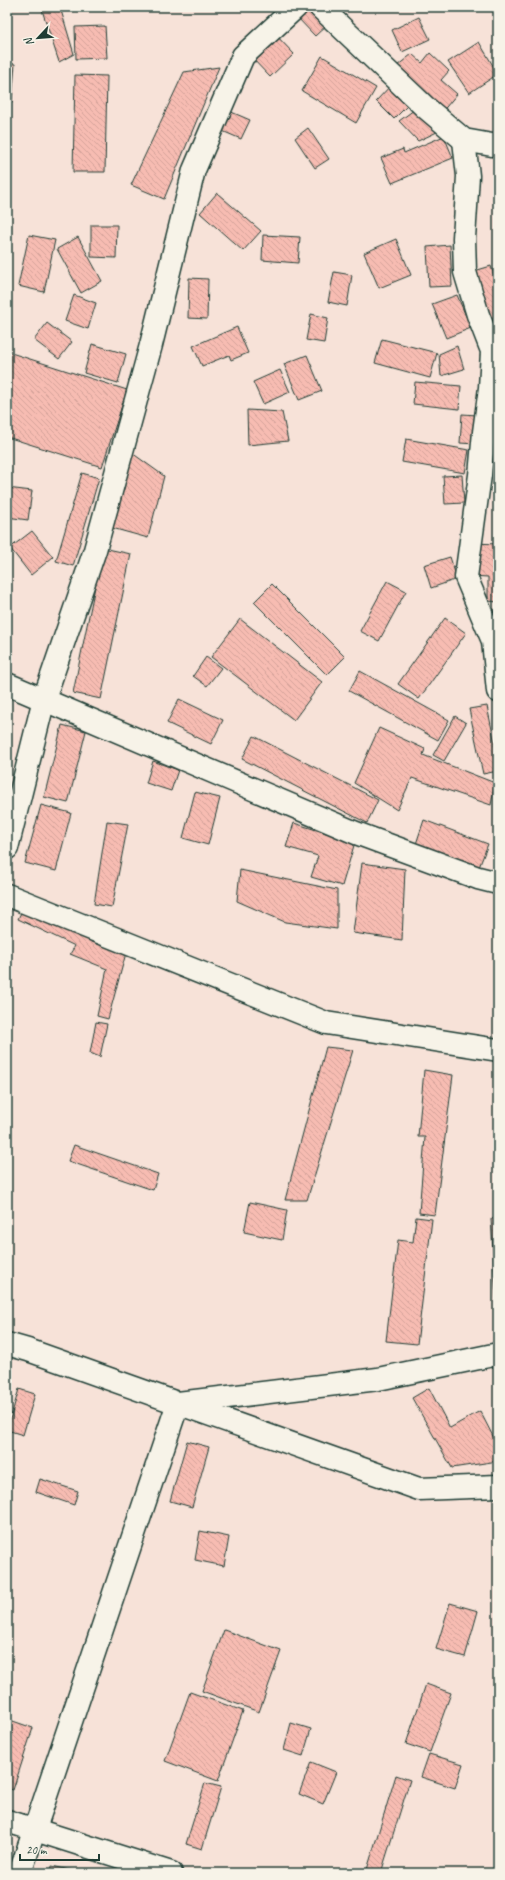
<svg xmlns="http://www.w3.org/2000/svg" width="505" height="1880" viewBox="0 0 505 1880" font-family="Caveat,sans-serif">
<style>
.building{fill:url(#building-back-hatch);stroke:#1f3d34}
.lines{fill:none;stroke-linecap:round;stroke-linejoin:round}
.street-casing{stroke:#1f3d34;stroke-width:25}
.street{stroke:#f7f3e8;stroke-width:22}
</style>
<defs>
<pattern id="building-back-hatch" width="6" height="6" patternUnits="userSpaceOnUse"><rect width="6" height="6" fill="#f7bcb2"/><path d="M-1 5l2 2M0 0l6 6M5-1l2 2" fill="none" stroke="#d3a29a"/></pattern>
</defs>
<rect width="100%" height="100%" fill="#f7e2d8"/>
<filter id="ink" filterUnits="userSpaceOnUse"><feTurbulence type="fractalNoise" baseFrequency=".025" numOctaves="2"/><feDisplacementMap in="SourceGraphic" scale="8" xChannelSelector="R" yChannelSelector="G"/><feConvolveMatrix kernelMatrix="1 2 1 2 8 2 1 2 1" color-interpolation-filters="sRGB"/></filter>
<g filter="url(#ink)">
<!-- building -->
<g class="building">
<path d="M 41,7 L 60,7 L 74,54 L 59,62 Z"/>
<path d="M 305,7 L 312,7 L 328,24 L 315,36 L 296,16 Z"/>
<path d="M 419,17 L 430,39 L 402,52 L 392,30 Z"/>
<path d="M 105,26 L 107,58 L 76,59 L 75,27 Z"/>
<path d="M 274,33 L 294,54 L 270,77 L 250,56 Z"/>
<path d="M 479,42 L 498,74 L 469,93 L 448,62 Z"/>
<path d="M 430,53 L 449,71 L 441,80 L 457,94 L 441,113 L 392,70 L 412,54 L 422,63 Z"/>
<path d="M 322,56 L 376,88 L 356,123 L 302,91 Z"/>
<path d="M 7,63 L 15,64 L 12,102 L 7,102 Z"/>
<path d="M 219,67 L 164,199 L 131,185 L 184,72 Z"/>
<path d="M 75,75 L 107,76 L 105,172 L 73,172 Z"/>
<path d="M 393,83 L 411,102 L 394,119 L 376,101 Z"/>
<path d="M 418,107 L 437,132 L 418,141 L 399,121 Z"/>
<path d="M 229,111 L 250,120 L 241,139 L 220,130 Z"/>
<path d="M 308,128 L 329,159 L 315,168 L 295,138 Z"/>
<path d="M 444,136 L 453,158 L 392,183 L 381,158 L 403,149 L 404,153 Z"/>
<path d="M 217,193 L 261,231 L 243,251 L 200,213 Z"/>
<path d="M 91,225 L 117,225 L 116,258 L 91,257 Z"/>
<path d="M 29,235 L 55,240 L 44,292 L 18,286 Z"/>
<path d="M 263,235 L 300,237 L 298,263 L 262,260 Z"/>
<path d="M 78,237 L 102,281 L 81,293 L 57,249 Z"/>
<path d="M 396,239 L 411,275 L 379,288 L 364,253 Z"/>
<path d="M 450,245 L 452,286 L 429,287 L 427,247 Z"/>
<path d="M 491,266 L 498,290 L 498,319 L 486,322 L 471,272 Z"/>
<path d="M 334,272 L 352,275 L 347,306 L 328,302 Z"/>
<path d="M 189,278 L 208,279 L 207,319 L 188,318 Z"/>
<path d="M 74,295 L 96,303 L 88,329 L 65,321 Z"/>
<path d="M 457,295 L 471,328 L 446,338 L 432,304 Z"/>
<path d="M 311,314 L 328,318 L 324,343 L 306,340 Z"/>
<path d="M 47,323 L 72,342 L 59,359 L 34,340 Z"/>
<path d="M 237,327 L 248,353 L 231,360 L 229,355 L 202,366 L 193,346 Z"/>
<path d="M 382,339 L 437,353 L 430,378 L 375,363 Z"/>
<path d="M 92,344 L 126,354 L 118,383 L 84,373 Z"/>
<path d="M 457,346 L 464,369 L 441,376 L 439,354 Z"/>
<path d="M 8,352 L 127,390 L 102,467 L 7,437 Z"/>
<path d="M 307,355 L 322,391 L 299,400 L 284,364 Z"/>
<path d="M 280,370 L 290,392 L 263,404 L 253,382 Z"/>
<path d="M 415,382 L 461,386 L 459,409 L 413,404 Z"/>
<path d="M 247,410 L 282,412 L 288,441 L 248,445 Z"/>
<path d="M 462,414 L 477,415 L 475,444 L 460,443 Z"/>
<path d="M 406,439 L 469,450 L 465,473 L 402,462 Z"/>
<path d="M 132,453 L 164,476 L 148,538 L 112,528 Z"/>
<path d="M 82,473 L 99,478 L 73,566 L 56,561 Z"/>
<path d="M 462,475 L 464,503 L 445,504 L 443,476 Z"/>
<path d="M 7,488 L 32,491 L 28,520 L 7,517 Z"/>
<path d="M 32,531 L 53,557 L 31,575 L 10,548 Z"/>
<path d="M 473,543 L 498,544 L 498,602 L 488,601 L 488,577 L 471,576 Z"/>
<path d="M 103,548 L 131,554 L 101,699 L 73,693 Z"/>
<path d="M 450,557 L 457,579 L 431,588 L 424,565 Z"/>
<path d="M 387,581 L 406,591 L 379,641 L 360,631 Z"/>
<path d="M 272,584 L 345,657 L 327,675 L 254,602 Z"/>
<path d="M 445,618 L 466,633 L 419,699 L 398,684 Z"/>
<path d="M 240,619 L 322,682 L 294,720 L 211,657 Z"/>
<path d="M 206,657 L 221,668 L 207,686 L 193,676 Z"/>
<path d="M 360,671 L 449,720 L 438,740 L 349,691 Z"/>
<path d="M 179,699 L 223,720 L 211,744 L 167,723 Z"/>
<path d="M 487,706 L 498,758 L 498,771 L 483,774 L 469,709 Z"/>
<path d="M 455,716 L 466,723 L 444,761 L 433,755 Z"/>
<path d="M 62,725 L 86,731 L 68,803 L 44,797 Z"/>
<path d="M 379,728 L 425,749 L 423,755 L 495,783 L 491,805 L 412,778 L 397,810 L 354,783 Z"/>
<path d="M 254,736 L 378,800 L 367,823 L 242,759 Z"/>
<path d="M 153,761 L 178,770 L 171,791 L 146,783 Z"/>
<path d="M 195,792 L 220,798 L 208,845 L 183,838 Z"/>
<path d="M 41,805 L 71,813 L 56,871 L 25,863 Z"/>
<path d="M 424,820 L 488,844 L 478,870 L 415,847 Z"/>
<path d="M 107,821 L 128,824 L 112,907 L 94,904 Z"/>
<path d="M 294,823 L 355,842 L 342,886 L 311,877 L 318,856 L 286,847 Z"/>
<path d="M 362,863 L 405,869 L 402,940 L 353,933 Z"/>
<path d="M 240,870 L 337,890 L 337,929 L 285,922 L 237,901 Z"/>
<path d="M 24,906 L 126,953 L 108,1019 L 97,1016 L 107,969 L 70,954 L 75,946 L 18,919 Z"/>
<path d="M 96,1022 L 107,1024 L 100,1057 L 90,1053 Z"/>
<path d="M 326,1047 L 353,1050 L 307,1200 L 285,1200 Z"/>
<path d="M 424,1070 L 453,1075 L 435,1215 L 419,1213 L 425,1137 L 418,1137 Z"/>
<path d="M 74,1145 L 158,1174 L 153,1190 L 68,1161 Z"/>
<path d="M 250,1202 L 287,1210 L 282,1240 L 244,1232 Z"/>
<path d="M 416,1217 L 432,1219 L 417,1344 L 386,1341 L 398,1240 L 413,1242 Z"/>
<path d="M 498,1218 L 498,1315 L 497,1315 L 491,1219 Z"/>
<path d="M 429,1388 L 450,1428 L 480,1411 L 498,1446 L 498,1461 L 452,1468 L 412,1398 Z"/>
<path d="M 19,1389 L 35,1394 L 23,1435 L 7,1430 Z"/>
<path d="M 187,1441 L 209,1447 L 192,1507 L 170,1501 Z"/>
<path d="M 40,1479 L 78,1491 L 74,1505 L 36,1492 Z"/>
<path d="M 200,1531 L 229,1537 L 224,1566 L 195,1560 Z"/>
<path d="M 450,1603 L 478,1611 L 465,1657 L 436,1649 Z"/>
<path d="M 224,1630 L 281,1651 L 259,1712 L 202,1691 Z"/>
<path d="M 426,1684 L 451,1693 L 430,1752 L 406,1744 Z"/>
<path d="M 190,1692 L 243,1711 L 218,1781 L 165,1761 Z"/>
<path d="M 7,1719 L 33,1728 L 13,1790 L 7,1788 L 7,1742 L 9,1736 L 7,1736 Z"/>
<path d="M 291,1723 L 311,1729 L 303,1756 L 284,1750 Z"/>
<path d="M 429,1754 L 463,1764 L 455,1788 L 421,1777 Z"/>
<path d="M 311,1762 L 336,1772 L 323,1804 L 299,1794 Z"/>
<path d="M 396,1775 L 410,1780 L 381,1873 L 366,1873 Z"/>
<path d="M 205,1783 L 221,1787 L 202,1849 L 186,1844 Z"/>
<path d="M 52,1866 L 79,1872 L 79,1873 L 51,1873 Z"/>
</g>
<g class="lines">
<defs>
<g id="street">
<path d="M 320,7 L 425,107 L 464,140 L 492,145 L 498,144"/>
<path d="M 464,140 L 468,176 L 464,238 L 465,272 L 478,315 L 492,351 L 490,388 L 484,432 L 480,475 L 466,577 L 493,641 L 498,691"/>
<path d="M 7,684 L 356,833 L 478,878 L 498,883"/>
<path d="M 7,848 L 44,699 L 95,550 L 151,345 L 194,170 L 243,56 L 296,7"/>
<path d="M 7,895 L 326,1023 L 498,1050"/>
<path d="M 7,1344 L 28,1350 L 419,1489 L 498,1486"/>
<path d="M 7,1821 L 171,1873"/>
<path d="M 20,1873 L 178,1403 L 378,1379 L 498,1354"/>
</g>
</defs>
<!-- street casing -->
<use href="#street" class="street-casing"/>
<!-- street -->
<use href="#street" class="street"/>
</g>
</g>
<!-- margin -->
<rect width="505" height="1880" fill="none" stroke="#f7f3e8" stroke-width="24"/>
<rect x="12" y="12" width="481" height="1856" fill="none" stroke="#1f3d34" stroke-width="1.5" filter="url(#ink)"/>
<!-- north arrow -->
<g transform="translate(38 38) rotate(244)" stroke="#f7f3e8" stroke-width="3" paint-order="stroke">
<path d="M0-3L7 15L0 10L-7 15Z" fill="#1f3d34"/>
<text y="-6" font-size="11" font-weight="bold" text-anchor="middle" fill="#1f3d34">N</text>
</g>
<!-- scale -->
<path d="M20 1854v6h79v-6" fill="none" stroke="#1f3d34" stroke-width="2"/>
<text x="26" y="1854" font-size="12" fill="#1f3d34" stroke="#f7f3e8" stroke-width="3" paint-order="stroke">20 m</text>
</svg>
